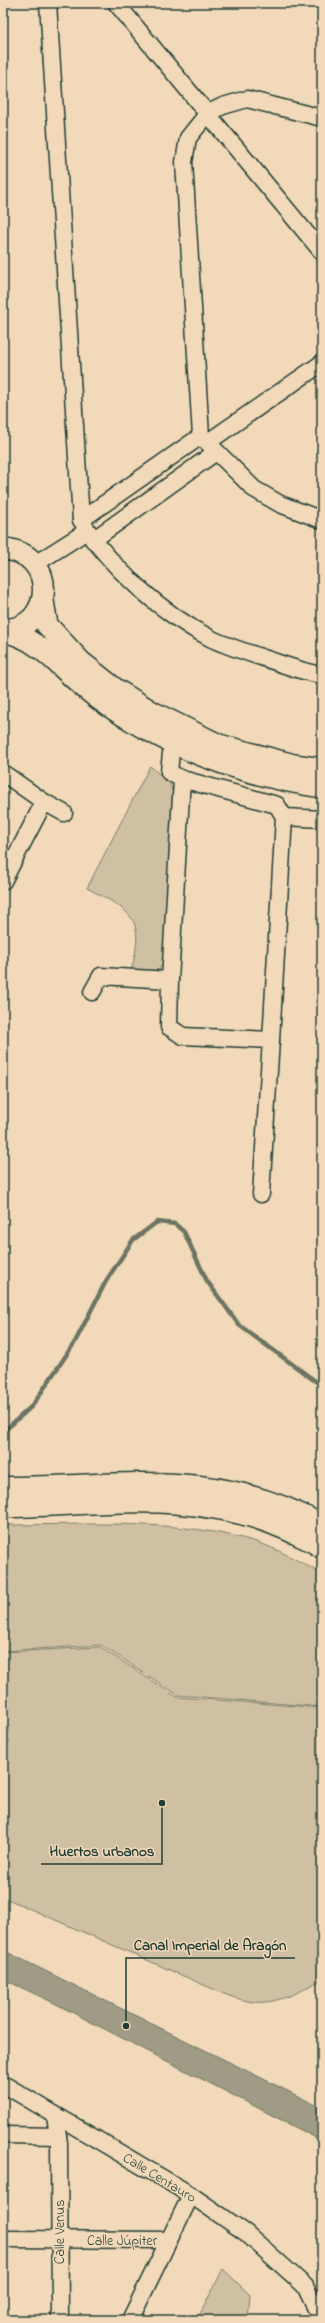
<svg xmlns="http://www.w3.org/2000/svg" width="325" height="2323" viewBox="0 0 325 2323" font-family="'Indie Flower',sans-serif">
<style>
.green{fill:#d0c0a3;stroke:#787e6c}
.water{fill:#9f9b84;stroke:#6c7564}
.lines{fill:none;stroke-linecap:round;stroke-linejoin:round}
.stream{stroke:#6c7564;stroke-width:4.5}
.minor-casing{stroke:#1f3d34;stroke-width:19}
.tertiary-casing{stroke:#1f3d34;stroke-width:24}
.secondary-casing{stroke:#1f3d34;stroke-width:25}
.minor{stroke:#f2d9b9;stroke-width:16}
.tertiary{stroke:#f2d9b9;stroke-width:21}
.secondary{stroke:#f2d9b9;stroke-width:22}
.labels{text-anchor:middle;stroke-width:3;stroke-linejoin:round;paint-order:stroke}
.street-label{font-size:14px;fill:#1f3d34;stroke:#f2d9b9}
.leader{fill:none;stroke:#1f3d34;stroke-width:1.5}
.callout-dot{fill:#1f3d34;stroke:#f2d9b9;stroke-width:1.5}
.callout-label{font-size:15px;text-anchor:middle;font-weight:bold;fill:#1f3d34;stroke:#f2d9b9;stroke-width:3;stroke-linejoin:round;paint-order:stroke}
</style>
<rect width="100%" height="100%" fill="#f2d9b9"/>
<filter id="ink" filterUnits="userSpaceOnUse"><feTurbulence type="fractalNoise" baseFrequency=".025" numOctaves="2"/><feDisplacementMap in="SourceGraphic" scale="8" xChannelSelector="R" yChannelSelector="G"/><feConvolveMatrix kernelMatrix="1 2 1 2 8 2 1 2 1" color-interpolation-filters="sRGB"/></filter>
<g filter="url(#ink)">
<!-- green -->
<g class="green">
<path d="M 150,766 L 169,782 L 173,792 L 164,962 L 158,971 L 131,971 C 146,917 132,912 87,888 Z"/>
<path d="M 3,1525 C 86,1525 173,1518 253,1541 C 277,1548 300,1562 322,1574 L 322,1707 L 178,1695 L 101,1645 L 3,1651 Z"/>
<path d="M 100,1647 L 177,1697 L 322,1708 L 322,1979 C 303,1991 276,2005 253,2002 C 245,2001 236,1998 229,1996 L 3,1897 L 3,1652 Z"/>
<path d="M 223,2269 L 250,2295 L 248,2320 L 197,2320 Z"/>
</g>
<!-- water -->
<path class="water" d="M 3,1950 L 322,2108 L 322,2141 L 52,2002 L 3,1979 Z"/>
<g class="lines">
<!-- stream -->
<path class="stream" d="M 3,1432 L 32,1406 L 75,1342 L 106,1281 L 133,1240 L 157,1222 L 175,1224 L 184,1232 L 207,1281 L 239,1325 L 322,1386"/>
<defs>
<g id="minor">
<path d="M 48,3 L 81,520 C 109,567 164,615 212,639 C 229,647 249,653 267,659 C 285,665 303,672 322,675"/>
<path d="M 116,3 L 322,252"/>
<path d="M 322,118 L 247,99 L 223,106 L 208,113 L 188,138 L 184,162 L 201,436 L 254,489 L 280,504 L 322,520"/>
<path d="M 208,442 L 322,363"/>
<path d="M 81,520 L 201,436"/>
<path d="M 93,540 L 216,452"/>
<path d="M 35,564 L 87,531"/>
<path d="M 172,743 L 169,772 L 182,779 L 277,805 L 284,817 L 271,1040"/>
<path d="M 3,773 L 44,802 L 64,813"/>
<path d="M 182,779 L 170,980 L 169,1027 L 183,1036 L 271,1040 L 261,1194"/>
<path d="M 284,817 L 322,819"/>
<path d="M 3,881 L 44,802"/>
<path d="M 92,992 L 101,976 L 170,980"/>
<path d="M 3,2084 L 191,2195 L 246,2233 L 305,2286 L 321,2319"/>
<path d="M 55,2116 L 59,2143 L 60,2320"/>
<path d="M 3,2135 L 58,2136"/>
<path d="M 3,2239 L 169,2240"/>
<path d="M 130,2320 L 191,2195"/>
</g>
<g id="tertiary">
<path d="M 3,549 C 58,552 56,629 3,630"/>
<path d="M 43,601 L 47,625 L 81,662 L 115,689 L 152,712 L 219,745 L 294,765 L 322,769"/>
<path d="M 3,631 C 39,638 57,665 84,687 C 94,696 107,705 118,712 C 180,753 250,776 322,787"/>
<path d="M 321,2320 L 322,2318"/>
</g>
<g id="secondary">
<path d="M 3,1488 C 119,1488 214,1466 322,1526"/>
<path d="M 3,1506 C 101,1505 193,1487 287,1529 C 299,1535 311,1539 322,1547"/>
</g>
</defs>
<!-- minor casing -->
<use href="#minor" class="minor-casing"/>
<!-- tertiary casing -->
<use href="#tertiary" class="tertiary-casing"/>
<!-- secondary casing -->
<use href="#secondary" class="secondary-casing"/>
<!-- minor -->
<use href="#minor" class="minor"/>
<!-- tertiary -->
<use href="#tertiary" class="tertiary"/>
<!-- secondary -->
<use href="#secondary" class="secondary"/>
</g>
</g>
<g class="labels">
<!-- street labels -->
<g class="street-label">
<text transform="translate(160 2177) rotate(31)" y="5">Calle Centauro</text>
<text transform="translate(59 2232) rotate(-90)" y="5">Calle Venus</text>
<text x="122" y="2245">Calle Júpiter</text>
</g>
</g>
<!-- callouts -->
<path class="leader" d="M162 1803L162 1864H41M126 2026L126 1958H295"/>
<g class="callout-dot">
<circle cx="162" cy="1803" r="4"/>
<circle cx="126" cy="2026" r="4"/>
</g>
<g class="callout-label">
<text x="102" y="1856">Huertos urbanos</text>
<text x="210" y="1950">Canal Imperial de Aragón</text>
</g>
<!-- margin -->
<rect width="325" height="2323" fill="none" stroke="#f2d9b9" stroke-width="16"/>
<rect x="8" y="8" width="309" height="2307" fill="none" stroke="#1f3d34" stroke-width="1.5" filter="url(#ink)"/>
</svg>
